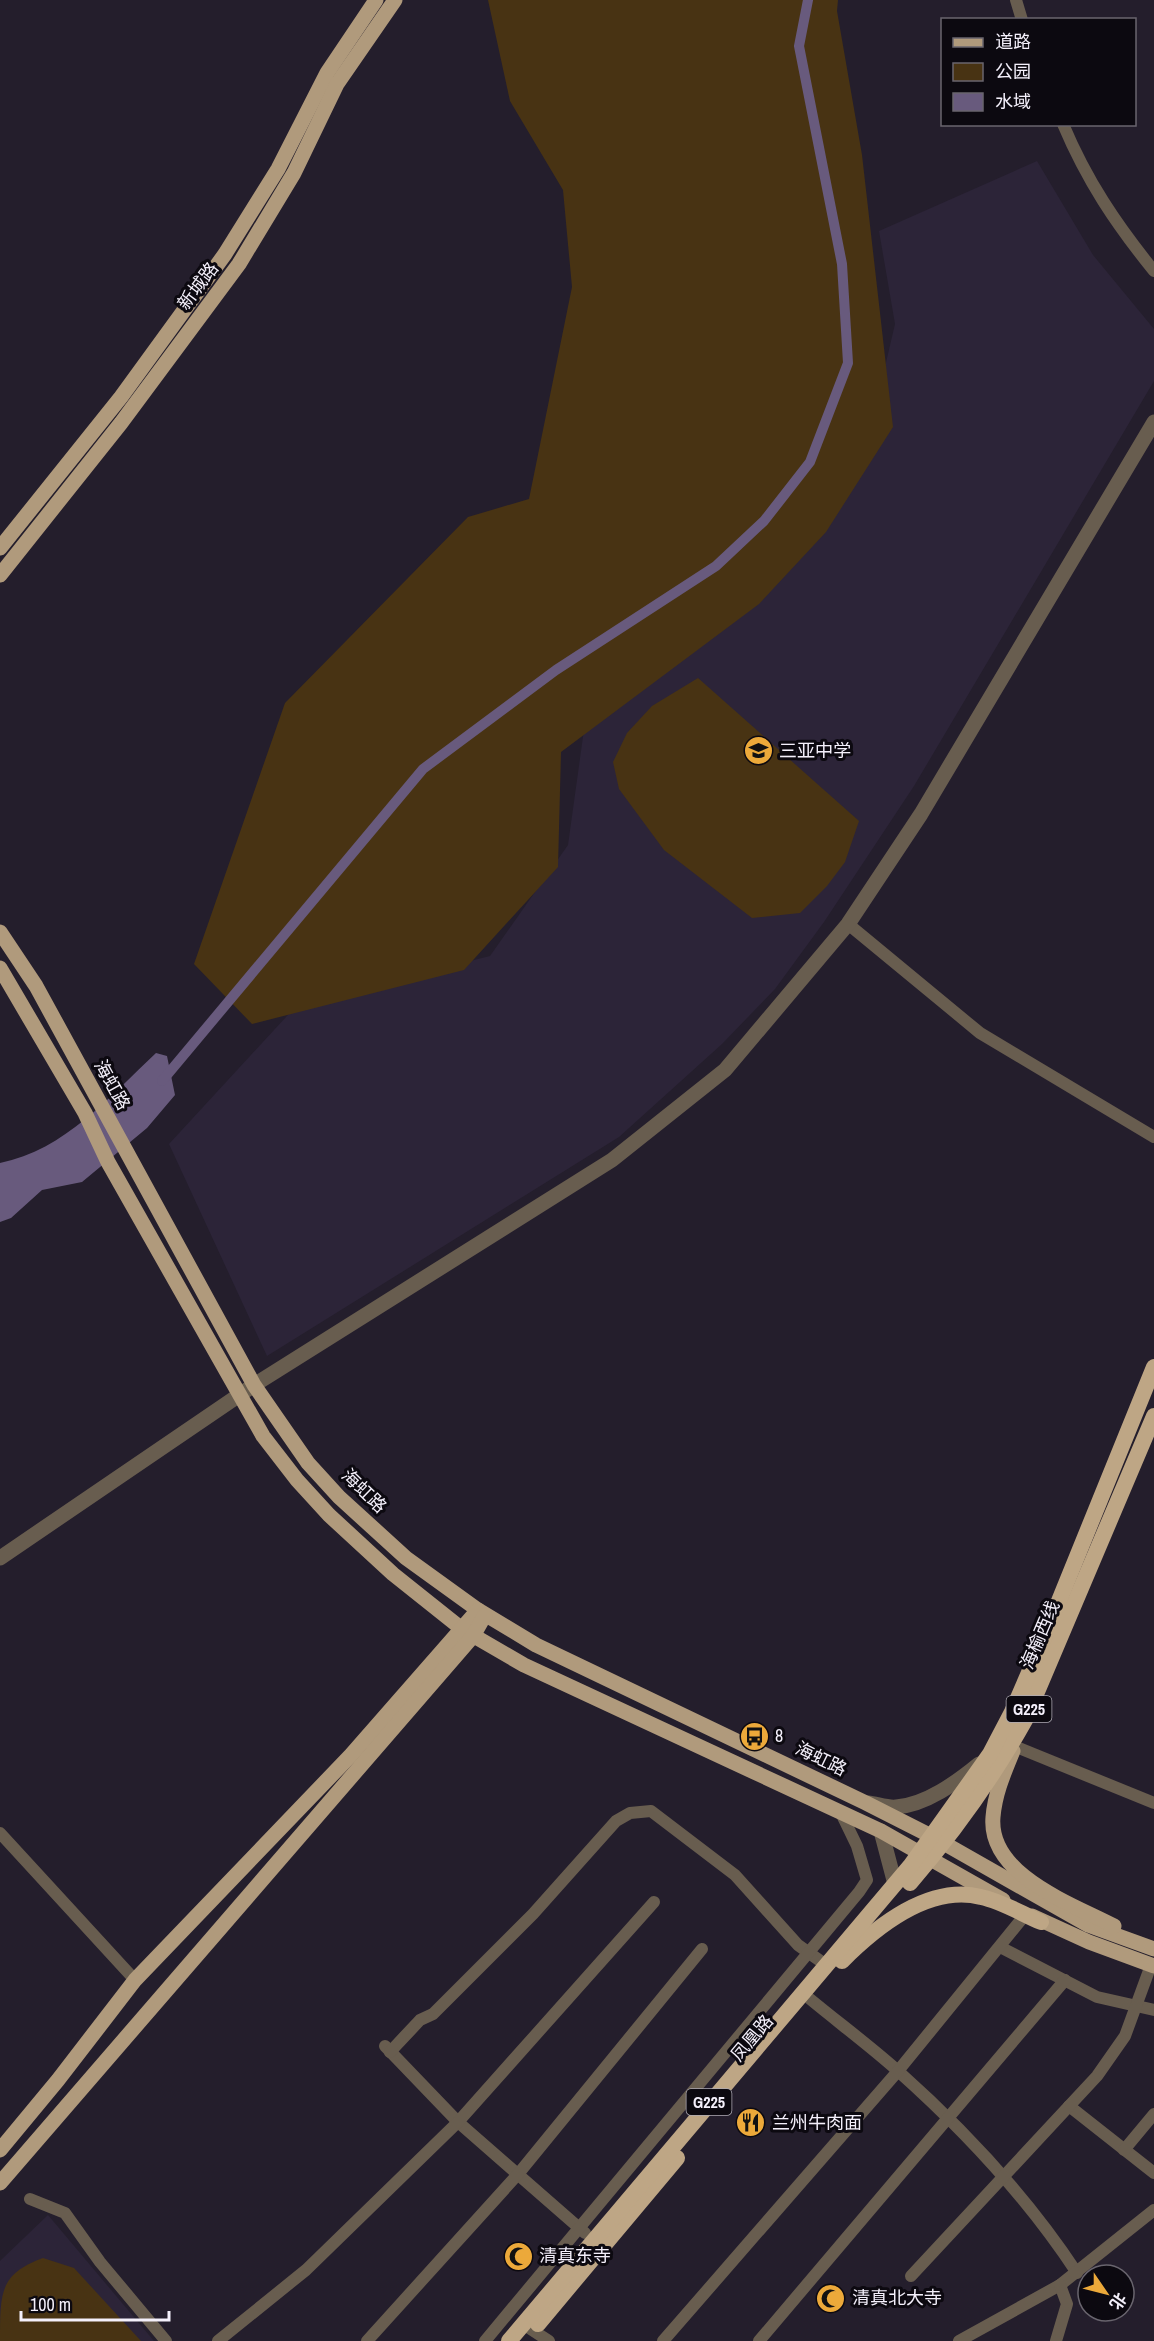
<svg xmlns="http://www.w3.org/2000/svg" width="1154" height="2341" viewBox="0 0 1154 2341" font-family="'Archivo Narrow','Noto Sans SC',sans-serif">
<style>
.built{fill:#2c2438}
.green{fill:#483313}
.water{fill:#685a7d}
.lines{fill:none;stroke-linecap:round;stroke-linejoin:round}
.canal{stroke:#685a7d;stroke-width:10}
.minor{stroke:#685d4f;stroke-width:12}
.tertiary{stroke:#685d4f;stroke-width:15}
.primary{stroke:#b09a7c;stroke-width:15}
.trunk{stroke:#bea685;stroke-width:16}
.labels{text-anchor:middle;stroke-width:6;stroke-linejoin:round;paint-order:stroke}
.shield{fill:#0c0910;stroke:#aeabb4;stroke-width:1.5}
.shield-label{font-size:16px;font-weight:bold;fill:#f4f0fb}
.street-label{font-size:18px;fill:#f4f0fb;stroke:#0c0910}
.poi-label{font-size:18px;fill:#f4f0fb;stroke:#0c0910;text-anchor:start}
</style>
<rect width="100%" height="100%" fill="#241e2c"/>
<!-- built -->
<g class="built">
<path d="M 1037,161 L 1093,255 L 1154,329 L 1154,381 L 914,786 L 824,922 L 775,989 L 722,1044 L 619,1137 L 267,1356 L 169,1144 L 298,1004 L 490,956 L 568,845 L 586,715 L 873,418 L 895,324 L 879,231 Z"/>
<path d="M 48,2215 L 154,2341 L 0,2341 L 0,2261 Z"/>
</g>
<!-- green -->
<g class="green">
<path d="M 488,0 L 838,0 L 837,11 L 862,155 L 893,427 L 826,532 L 759,604 L 561,752 L 558,867 L 464,970 L 252,1024 L 194,964 L 285,703 L 468,517 L 529,499 L 572,287 L 563,190 L 510,101 Z"/>
<path d="M 698,678 L 859,821 L 845,862 L 827,886 L 800,913 L 752,918 L 664,850 L 619,789 L 613,762 L 627,733 L 652,706 Z"/>
<path d="M 43,2258 L 74,2268 L 141,2341 L 0,2341 C 0,2291 0,2274 43,2258 Z"/>
</g>
<!-- water -->
<path class="water" d="M 156,1053 L 167,1056 L 175,1095 L 147,1128 L 82,1182 L 42,1190 L 11,1218 L 0,1222 L 0,1163 C 65,1150 110,1096 156,1053 Z"/>
<g class="lines">
<!-- canal -->
<path class="canal" d="M 162,1081 L 423,769 L 556,670 L 716,566 L 764,521 L 810,462 L 848,363 L 842,264 L 799,46 L 808,0"/>
<!-- minor -->
<g class="minor">
<path d="M 1016,0 L 1022,20"/>
<path d="M 1063,124 C 1087,181 1116,224 1154,271"/>
<path d="M 848,924 L 980,1033 L 1154,1137"/>
<path d="M 1014,1746 L 1154,1803"/>
<path d="M 0,1833 L 135,1980"/>
<path d="M 1000,1947 L 1097,1997 L 1154,2010"/>
<path d="M 810,1999 C 839,2023 870,2046 898,2071 C 963,2129 1029,2200 1077,2273"/>
<path d="M 385,2046 L 458,2122 L 585,2233"/>
<path d="M 390,2052 L 420,2020 L 433,2014 L 533,1914 L 616,1821 L 630,1813 L 651,1811 L 735,1875 L 798,1945 L 826,1965"/>
<path d="M 1069,2106 L 1154,2173"/>
<path d="M 1124,2150 L 1154,2114"/>
<path d="M 30,2199 L 65,2213 L 100,2262 L 166,2341"/>
<path d="M 911,2276 L 1097,2076 L 1125,2036 L 1151,1965"/>
<path d="M 523,2324 L 549,2341"/>
<path d="M 218,2341 L 306,2270 L 458,2122 L 654,1902"/>
<path d="M 367,2341 L 519,2173 L 702,1949"/>
<path d="M 485,2341 L 859,1892 L 867,1880 L 857,1846 L 841,1813"/>
<path d="M 663,2341 L 898,2071 L 1025,1915"/>
<path d="M 759,2341 L 1065,1980"/>
<path d="M 959,2341 L 1060,2285 L 1154,2210"/>
<path d="M 1056,2341 L 1067,2304 L 1060,2285"/>
</g>
<!-- tertiary -->
<g class="tertiary">
<path d="M 0,1558 L 254,1385 L 612,1160 L 725,1070 L 848,924 L 921,814 L 1154,422"/>
<path d="M 868,1803 C 877,1804 888,1808 896,1807 C 926,1805 957,1782 979,1764"/>
<path d="M 881,1831 L 895,1884"/>
</g>
<!-- primary -->
<g class="primary">
<path d="M 0,548 L 121,397 L 225,254 L 278,169 L 327,73 L 376,0"/>
<path d="M 0,575 L 121,423 L 239,264 L 294,173 L 337,84 L 395,0"/>
<path d="M 0,932 L 36,986 L 254,1385 L 308,1463 L 339,1497 L 406,1558 L 478,1610 L 536,1645 L 866,1803 L 933,1837 L 1088,1925 L 1154,1949"/>
<path d="M 0,968 L 85,1113 L 108,1162 L 263,1436 L 297,1480 L 329,1515 L 393,1574 L 462,1629 L 524,1665 L 881,1831 L 1003,1900"/>
<path d="M 1013,1751 C 1004,1773 995,1793 993,1817 C 988,1875 1072,1904 1114,1926"/>
<path d="M 1032,1916 L 1089,1942 L 1154,1966"/>
<path d="M 0,2150 L 58,2080 L 135,1980 L 351,1755 L 478,1610"/>
<path d="M 0,2183 L 473,1636 L 485,1615"/>
</g>
<!-- trunk -->
<g class="trunk">
<path d="M 910,1883 C 954,1832 992,1779 1025,1720 L 1154,1416"/>
<path d="M 842,1961 C 876,1927 929,1884 981,1897 C 1001,1901 1022,1914 1041,1922"/>
<path d="M 538,2324 L 677,2158"/>
<path d="M 509,2341 L 911,1865 L 990,1754 L 1012,1712 L 1044,1638 L 1154,1367"/>
</g>
</g>
<!-- icons -->
<defs>
<symbol id="school-disc" viewBox="-11 -11 22 22"><circle r="9.5" fill="#eca93a" stroke="#0c0910"/><path d="M0-5L7-2L0 1L-7-2ZM-4 1L0 2.5L4 1V4Q0 6-4 4Z" fill="#111"/></symbol>
<symbol id="bus-disc" viewBox="-11 -11 22 22"><circle r="9.5" fill="#eca93a" stroke="#0c0910"/><path d="M-5-6H5V4H4V6H2V4H-2V6H-4V4H-5ZM-3.5-4V0h7V-4ZM-3.5 1.2v1.5H-2V1.2ZM2 1.2v1.5H3.5V1.2Z" fill="#111"/></symbol>
<symbol id="restaurant-disc" viewBox="-11 -11 22 22"><circle r="9.5" fill="#eca93a" stroke="#0c0910"/><path d="M-5-6h1v4h1v-4h1v4h1v-4h1v5L-1.5 .5V6h-2V.5L-5-1ZM5-6V6H3V1.5H1.5Q1.5-4 5-6Z" fill="#111"/></symbol>
<symbol id="mosque-disc" viewBox="-11 -11 22 22"><circle r="9.5" fill="#eca93a" stroke="#0c0910"/><path d="M3.5-4.9A6 6 0 1 0 3.5 4.9A5 5 0 1 1 3.5-4.9Z" fill="#111"/></symbol>
</defs>
<g fill-rule="evenodd">
<use href="#school-disc" x="742" y="734" width="33" height="33"/>
<use href="#bus-disc" x="738" y="1720" width="33" height="33"/>
<use href="#restaurant-disc" x="734" y="2106" width="33" height="33"/>
<use href="#mosque-disc" x="502" y="2240" width="33" height="33"/>
<use href="#mosque-disc" x="814" y="2282" width="33" height="33"/>
</g>
<g class="labels">
<!-- shield labels -->
<g class="shield">
<rect x="1006.5" y="1696" width="45" height="26" rx="4.5"/>
<rect x="686.5" y="2089" width="45" height="26" rx="4.5"/>
</g>
<g class="shield-label">
<text x="1029" y="1715">G225</text>
<text x="709" y="2108">G225</text>
</g>
<!-- street labels -->
<g class="street-label">
<text transform="translate(198 286) rotate(-53)" y="6">新城路</text>
<text transform="translate(112 1085) rotate(61)" y="6">海虹路</text>
<text transform="translate(364 1491) rotate(44)" y="6">海虹路</text>
<text transform="translate(1040 1635) rotate(-67)" y="6">海榆西线</text>
<text transform="translate(821 1759) rotate(26)" y="6">海虹路</text>
<text transform="translate(752 2038) rotate(-50)" y="6">凤凰路</text>
</g>
<!-- poi labels -->
<g class="poi-label">
<text x="779" y="757">三亚中学</text>
<text x="775" y="1742">8</text>
<text x="772" y="2129">兰州牛肉面</text>
<text x="539" y="2262">清真东寺</text>
<text x="852" y="2304">清真北大寺</text>
</g>
</g>
<!-- legend -->
<rect x="941" y="18" width="195" height="108" fill="#0c0910" stroke="#69656e" stroke-width="1.5"/>
<rect x="953" y="38" width="30" height="9" fill="#b09a7c" stroke="#69656e" stroke-width="1.5"/>
<text x="995" y="48" font-size="18" fill="#f4f0fb">道路</text>
<rect x="953" y="63" width="30" height="18" fill="#483313" stroke="#69656e" stroke-width="1.5"/>
<text x="995" y="78" font-size="18" fill="#f4f0fb">公园</text>
<rect x="953" y="93" width="30" height="18" fill="#685a7d" stroke="#69656e" stroke-width="1.5"/>
<text x="995" y="108" font-size="18" fill="#f4f0fb">水域</text>
<!-- north arrow -->
<g transform="translate(1106 2293) rotate(125)"><circle r="28" fill="#0c0910" stroke="#69656e" stroke-width="1.5"/>
<path d="M0-4.5L10 22L0 15L-10 22Z" fill="#eca93a"/>
<text y="-9" font-size="16" font-weight="bold" text-anchor="middle" fill="#f4f0fb">北</text>
</g>
<!-- scale -->
<path d="M21 2311v9h148v-9" fill="none" stroke="#f4f0fb" stroke-width="3"/>
<text x="30" y="2311" font-size="18" fill="#f4f0fb" stroke="#0c0910" stroke-width="4.5" paint-order="stroke">100 m</text>
</svg>
